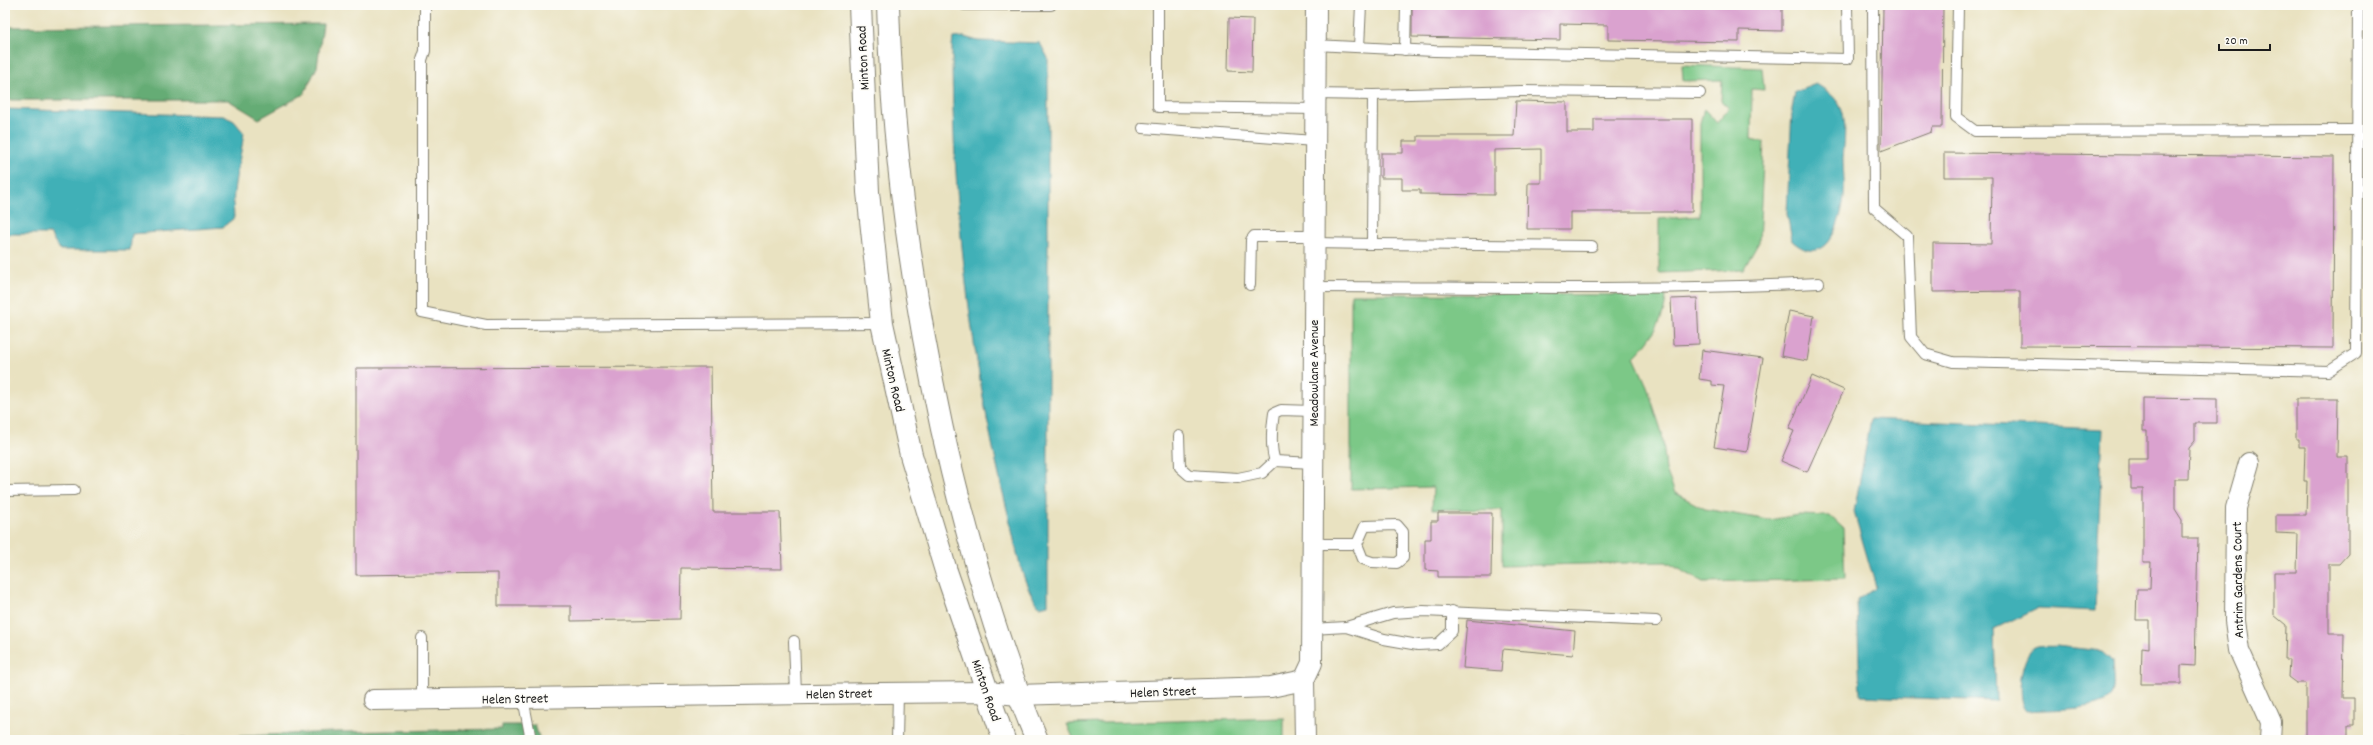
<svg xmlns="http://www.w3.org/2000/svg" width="2373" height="745" viewBox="0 0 2373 745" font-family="Dekko,sans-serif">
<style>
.green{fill:#7cc887;stroke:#4c7252}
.forest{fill:#65ac74;stroke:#406448}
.water{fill:#3fb0b7;stroke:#2e666a}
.building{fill:#daa2cf}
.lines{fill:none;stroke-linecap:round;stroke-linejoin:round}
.lane-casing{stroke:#827f6e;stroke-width:12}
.street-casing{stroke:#827f6e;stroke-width:22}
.secondary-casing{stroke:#827f6e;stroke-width:24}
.lane{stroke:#fff;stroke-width:10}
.street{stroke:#fff;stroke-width:20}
.secondary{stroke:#fff;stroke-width:22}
.labels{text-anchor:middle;stroke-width:3.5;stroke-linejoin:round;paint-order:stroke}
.street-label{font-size:14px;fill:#1c1c1c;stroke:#fdfcf7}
</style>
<rect width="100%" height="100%" fill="#fdfcf7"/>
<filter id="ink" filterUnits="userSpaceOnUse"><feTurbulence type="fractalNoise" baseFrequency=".025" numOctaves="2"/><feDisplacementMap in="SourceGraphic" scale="8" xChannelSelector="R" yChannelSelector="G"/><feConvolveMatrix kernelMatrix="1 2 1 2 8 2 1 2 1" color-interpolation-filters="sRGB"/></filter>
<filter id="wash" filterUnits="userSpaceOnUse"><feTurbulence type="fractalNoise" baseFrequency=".012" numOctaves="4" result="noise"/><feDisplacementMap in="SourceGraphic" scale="16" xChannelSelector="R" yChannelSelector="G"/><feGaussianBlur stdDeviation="0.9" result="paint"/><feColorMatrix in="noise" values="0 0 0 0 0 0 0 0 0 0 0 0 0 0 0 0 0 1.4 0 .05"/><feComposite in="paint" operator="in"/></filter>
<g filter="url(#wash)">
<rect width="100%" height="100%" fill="#e9e2c1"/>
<!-- green -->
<g class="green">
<path d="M 1682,65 L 1762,68 L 1764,90 L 1752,89 L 1751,139 L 1764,142 L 1759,242 L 1743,270 L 1659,273 L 1659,219 L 1700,216 L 1700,123 L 1704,109 L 1717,123 L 1729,108 L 1721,101 L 1722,80 L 1683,81 Z"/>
<path d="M 1351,294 L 1666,295 C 1666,318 1650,341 1634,357 L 1647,386 L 1662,433 L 1666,470 L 1675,493 L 1705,509 L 1769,520 L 1798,515 L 1830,516 L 1843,528 L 1845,579 L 1703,582 L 1666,562 L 1502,566 L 1502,510 L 1432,509 L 1433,487 L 1351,489 Z"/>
<path d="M 1284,718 L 1284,740 L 1074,740 L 1067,724 Z"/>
</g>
<!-- forest -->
<g class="forest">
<path d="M 323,24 L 317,67 L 304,94 L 259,119 L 228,100 L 5,100 L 5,27 Z"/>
<path d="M 502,725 L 535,725 L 540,740 L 155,740 L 333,732 L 502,729 Z"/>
</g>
<!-- water -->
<g class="water">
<path d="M 964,37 L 978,41 L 1040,43 L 1048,58 L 1048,605 L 1040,607 C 1020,583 1016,544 1008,514 C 970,360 952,204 952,46 L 953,38 Z"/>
<path d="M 1816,84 C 1824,88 1834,96 1839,104 C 1848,119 1844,142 1843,159 C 1843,171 1845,184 1844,196 C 1841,225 1825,270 1792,241 L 1787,213 L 1792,109 L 1795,92 Z"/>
<path d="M 5,109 L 224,116 L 234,121 L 244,133 C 240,164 231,186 234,218 L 223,227 L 132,234 L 130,250 L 60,250 L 50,234 L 5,234 Z"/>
<path d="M 1871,419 L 2103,429 L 2095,611 L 2037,608 L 1994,629 L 1996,701 L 1860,696 L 1857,600 L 1876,587 L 1854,512 Z"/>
<path d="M 2056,646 L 2102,651 L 2112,660 C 2112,669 2115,685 2112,694 C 2105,712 2043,709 2026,711 C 2015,700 2021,657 2033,649 C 2038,645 2049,647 2056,646 Z"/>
</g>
<g id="blocks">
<!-- building -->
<g class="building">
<path d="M 1412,5 L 1782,5 L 1782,31 L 1739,30 L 1739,42 L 1608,40 L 1608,25 L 1560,24 L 1560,40 L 1412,37 Z"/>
<path d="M 1883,5 L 1943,5 L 1942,127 L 1932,127 L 1931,132 L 1881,151 Z"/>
<path d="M 1229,18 L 1253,19 L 1252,72 L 1228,71 Z"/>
<path d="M 1516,101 L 1567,102 L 1567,132 L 1594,132 L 1594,119 L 1692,119 L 1692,212 L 1570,212 L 1570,229 L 1527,229 L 1528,183 L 1541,183 L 1541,149 L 1494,150 L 1494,195 L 1420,194 L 1420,190 L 1402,190 L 1402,178 L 1381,178 L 1381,153 L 1403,153 L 1403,141 L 1418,141 L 1418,136 L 1514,136 Z"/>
<path d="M 1944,153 L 2334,157 L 2333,348 L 2020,346 L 2020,291 L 1933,292 L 1933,243 L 1991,244 L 1992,177 L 1944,177 Z"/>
<path d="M 1697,298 L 1699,344 L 1673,345 L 1671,299 Z"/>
<path d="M 1789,311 L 1814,316 L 1807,361 L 1781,356 Z"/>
<path d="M 1702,350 L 1763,358 L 1747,452 L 1714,447 L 1724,386 L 1712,385 L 1712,381 L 1699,379 Z"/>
<path d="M 711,367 L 713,512 L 780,512 L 782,569 L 681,568 L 680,619 L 571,621 L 571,606 L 498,606 L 498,573 L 356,575 L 356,368 Z"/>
<path d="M 1812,376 L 1844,390 L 1807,472 L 1781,461 L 1794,431 L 1789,429 Z"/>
<path d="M 2143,398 L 2217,399 L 2217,423 L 2195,423 L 2195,441 L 2189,448 L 2188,479 L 2175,479 L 2175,509 L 2182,520 L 2182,538 L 2198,538 L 2195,666 L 2181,665 L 2181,684 L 2141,684 L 2142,647 L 2149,648 L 2149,620 L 2136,620 L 2137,589 L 2150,589 L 2151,562 L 2143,562 L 2143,489 L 2131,489 L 2131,477 L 2129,477 L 2129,459 L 2147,459 L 2147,431 L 2143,431 Z"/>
<path d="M 2296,399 L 2338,399 L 2337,457 L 2348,457 L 2348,554 L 2339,564 L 2329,564 L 2329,633 L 2344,633 L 2343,698 L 2354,698 L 2354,725 L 2348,725 L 2348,740 L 2306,740 L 2306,683 L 2296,683 L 2288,677 L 2289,659 L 2285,659 L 2286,625 L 2274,615 L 2274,572 L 2297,572 L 2298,534 L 2276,533 L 2276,515 L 2306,515 L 2307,481 L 2304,481 L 2305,447 L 2299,447 L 2299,439 L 2296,439 Z"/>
<path d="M 1438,513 L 1492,513 L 1491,577 L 1438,577 L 1438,571 L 1425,570 L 1425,539 L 1431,539 L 1431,521 L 1438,521 Z"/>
<path d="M 1467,620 L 1575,631 L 1573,655 L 1503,649 L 1501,671 L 1463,668 Z"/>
</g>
</g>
</g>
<g filter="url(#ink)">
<use href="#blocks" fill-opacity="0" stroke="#827f6e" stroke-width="1"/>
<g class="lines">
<defs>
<g id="lane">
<path d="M 425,5 L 425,51 L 422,60 L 422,312 L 486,325 L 882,323"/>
<path d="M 964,5 L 1051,5"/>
<path d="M 1158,5 L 1158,107 L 1315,109"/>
<path d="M 1873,5 L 1874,208 L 1907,236 L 1911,337 L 1925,354 L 1953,362 L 2328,371 L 2356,353 L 2358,5"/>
<path d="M 1958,5 L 1956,117 L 1975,131 L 2356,130"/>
<path d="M 1315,45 L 1434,51 L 1848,59 L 1847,5"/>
<path d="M 1359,47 L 1361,5"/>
<path d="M 1405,50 L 1406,5"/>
<path d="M 1373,95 L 1521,91 L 1700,93"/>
<path d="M 1143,128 L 1314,141"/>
<path d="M 1314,243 L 1372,244 L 1373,95 L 1315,94"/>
<path d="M 1372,244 L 1592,246"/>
<path d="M 1250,285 L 1251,240 L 1254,236 L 1314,236"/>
<path d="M 1313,287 C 1482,287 1650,291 1819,283"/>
<path d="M 1179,436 L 1180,467 L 1189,475 L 1238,478 L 1262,473 L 1275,461"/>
<path d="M 1313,463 L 1275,461 C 1270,448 1272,427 1274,413 L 1281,410 L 1313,411"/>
<path d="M 5,491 L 74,490"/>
<path d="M 1313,544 L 1357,544 L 1363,559 L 1372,562 L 1397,563 L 1403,558 L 1403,532 L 1397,525 L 1365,526 L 1357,544"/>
<path d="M 1346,627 L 1393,613 L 1423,611 L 1656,621"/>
<path d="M 1312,629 L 1346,627 L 1384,639 L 1418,645 L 1438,644 L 1452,631 L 1452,611"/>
<path d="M 422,638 L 422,700"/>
<path d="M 794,641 L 796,694"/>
<path d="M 523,698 L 531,740"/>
<path d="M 897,740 L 898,693"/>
</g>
<g id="street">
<path d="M 2249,463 L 2236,508 L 2235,621 L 2239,650 L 2271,722 L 2270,740"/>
<path d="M 373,700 L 881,693 L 988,692 L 1018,695 L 1271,687 L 1304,680"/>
<path d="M 1305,740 L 1304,680 L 1312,663 L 1316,5"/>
</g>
<g id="secondary">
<path d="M 860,5 L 868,192 L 882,323 L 911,455 L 946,571 L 1004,740"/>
<path d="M 888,5 C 892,147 912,290 942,429 C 966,535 995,640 1037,740"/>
</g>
</defs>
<!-- lane casing -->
<use href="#lane" class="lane-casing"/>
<!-- street casing -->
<use href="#street" class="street-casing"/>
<!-- secondary casing -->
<use href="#secondary" class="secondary-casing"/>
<!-- lane -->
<use href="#lane" class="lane"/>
<!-- street -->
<use href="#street" class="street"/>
<!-- secondary -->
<use href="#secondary" class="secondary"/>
</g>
</g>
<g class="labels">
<!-- street labels -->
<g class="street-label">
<text transform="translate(862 58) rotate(-93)" y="5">Minton Road</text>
<text transform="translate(1313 373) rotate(-90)" y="5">Meadowlane Avenue</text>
<text transform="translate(894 380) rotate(77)" y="5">Minton Road</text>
<text transform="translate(2237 580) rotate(-91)" y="5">Antrim Gardens Court</text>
<text transform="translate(987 690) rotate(71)" y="5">Minton Road</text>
<text transform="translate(1163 691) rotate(-2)" y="5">Helen Street</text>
<text transform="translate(839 693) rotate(-1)" y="5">Helen Street</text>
<text transform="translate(515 698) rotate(-1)" y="5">Helen Street</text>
</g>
</g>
<!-- margin -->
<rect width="2373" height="745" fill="none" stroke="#fdfcf7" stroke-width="20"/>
<!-- scale -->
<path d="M2219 44v6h51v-6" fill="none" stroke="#1c1c1c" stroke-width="2"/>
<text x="2225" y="44" font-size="12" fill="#1c1c1c" stroke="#fdfcf7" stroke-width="3" paint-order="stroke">20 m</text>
</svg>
